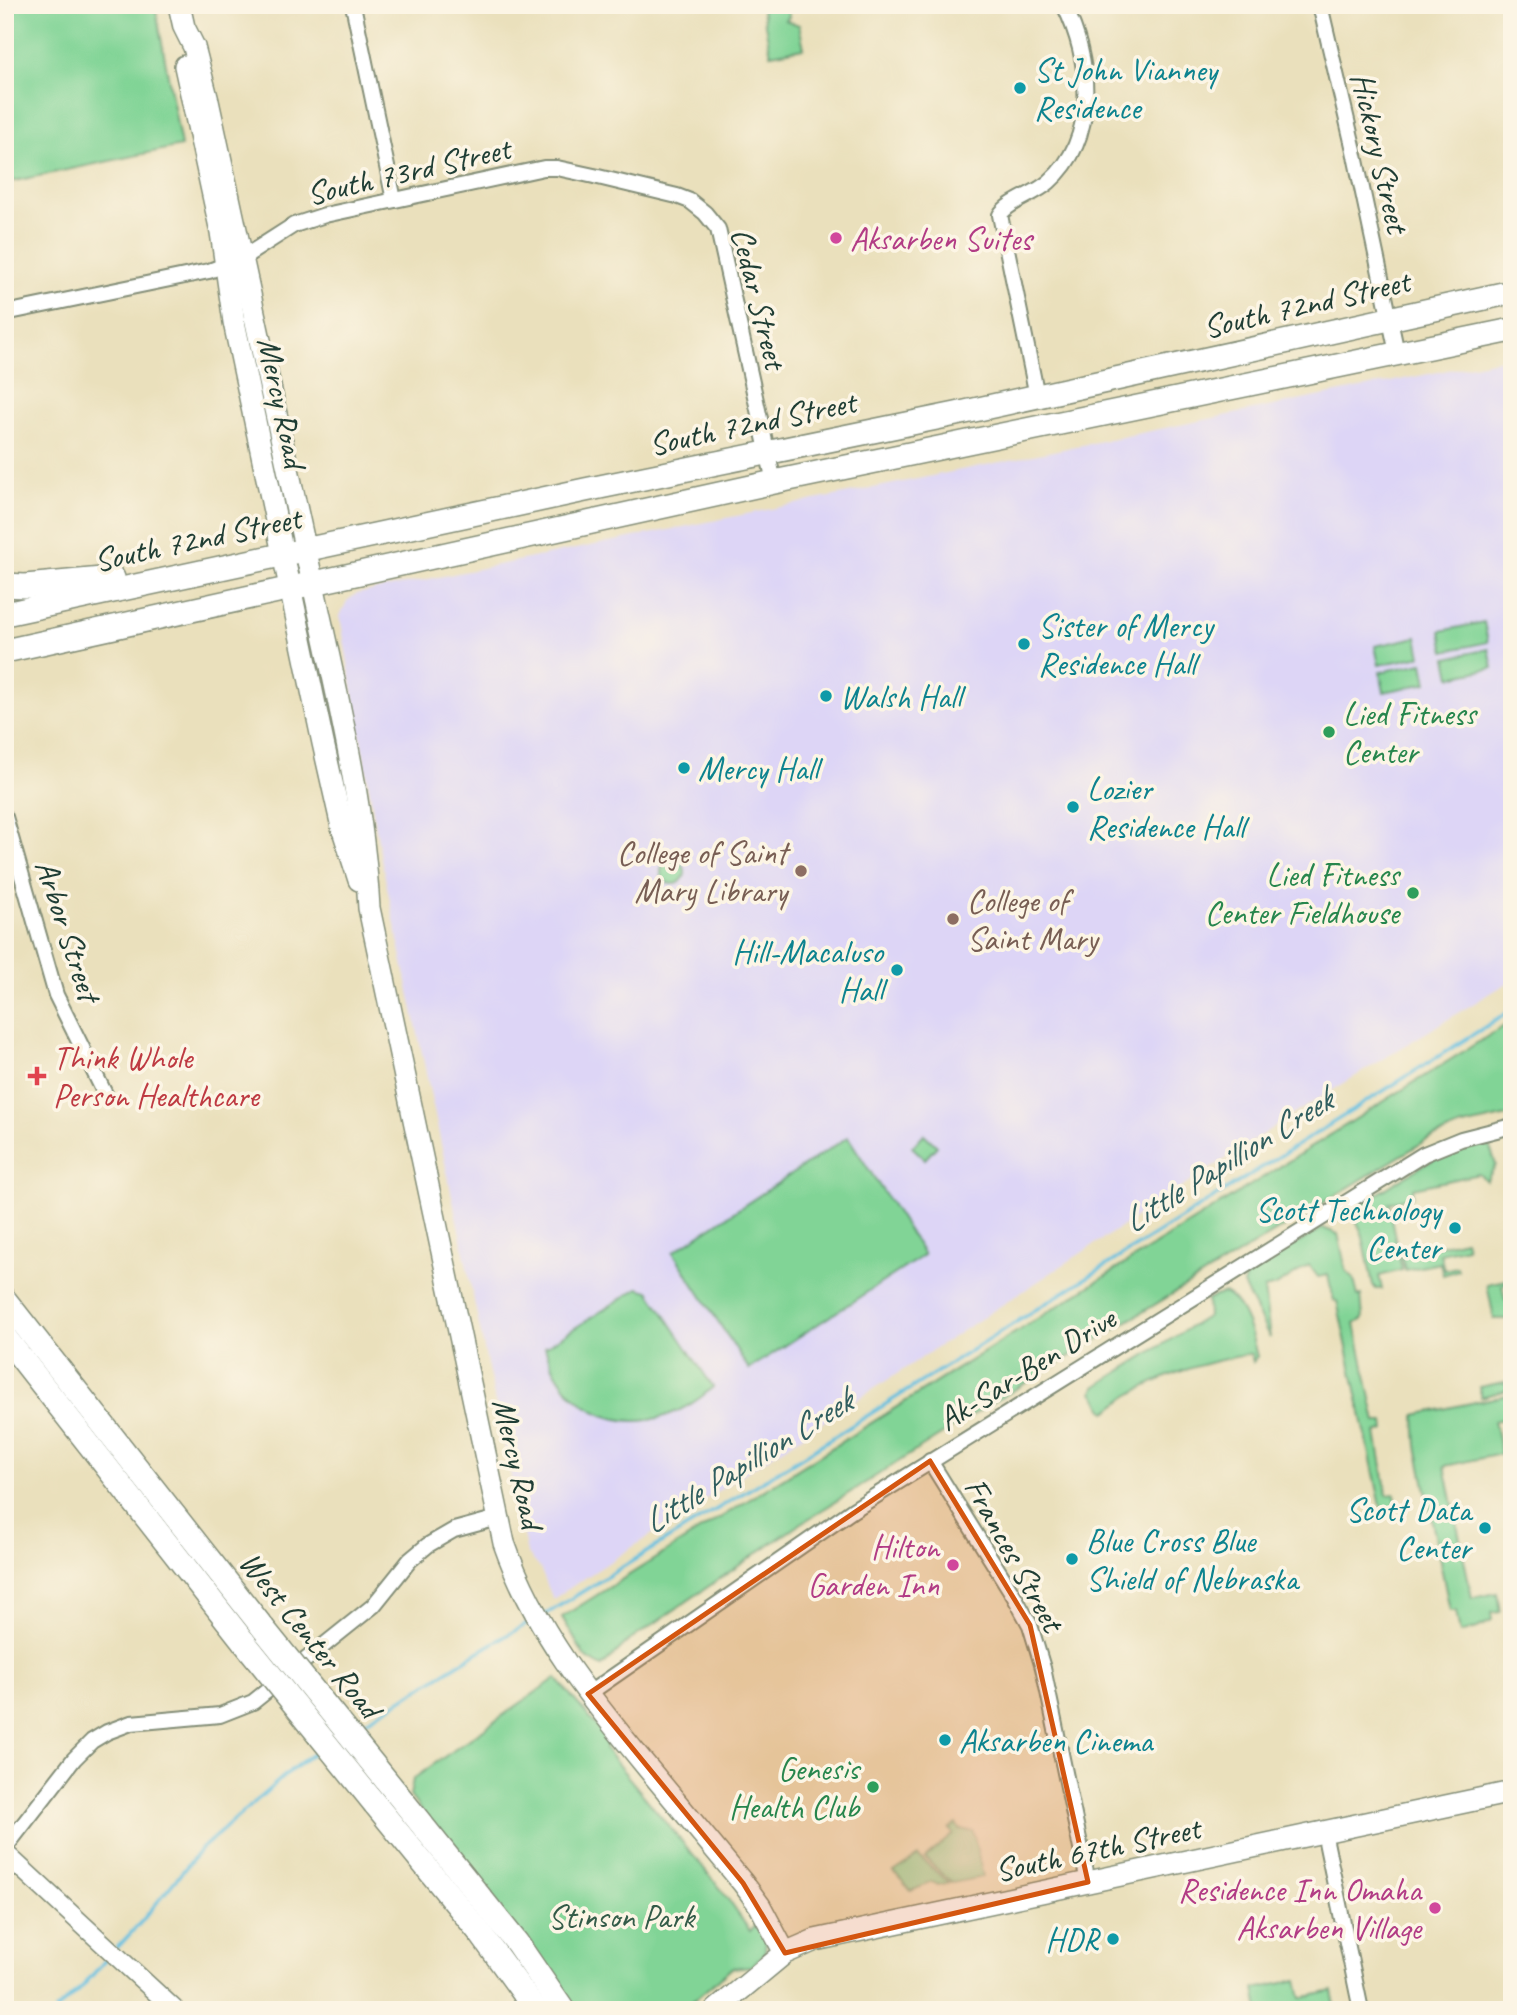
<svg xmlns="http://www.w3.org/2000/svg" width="1517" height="2015" viewBox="0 0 1517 2015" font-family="Caveat,sans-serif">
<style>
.built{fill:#ddd5f6}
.green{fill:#81d496;stroke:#508865;stroke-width:2}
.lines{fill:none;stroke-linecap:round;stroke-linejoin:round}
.stream{stroke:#62bfe0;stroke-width:3.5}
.minor-casing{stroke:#848e78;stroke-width:18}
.tertiary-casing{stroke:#848e78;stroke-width:21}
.secondary-casing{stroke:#848e78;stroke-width:24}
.primary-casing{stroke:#848e78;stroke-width:26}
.minor{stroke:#fff;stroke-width:14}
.tertiary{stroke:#fff;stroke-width:18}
.secondary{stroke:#fff;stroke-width:21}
.primary{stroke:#fff;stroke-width:23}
.primary-bridge-casing{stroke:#848e78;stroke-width:26;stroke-linecap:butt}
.primary-bridge{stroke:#fff;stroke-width:23}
.marked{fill:#d45610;fill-opacity:0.2;stroke:#d45610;stroke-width:5;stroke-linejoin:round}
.culture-dot{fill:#0f9aa8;stroke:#fcf5e5;stroke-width:2.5}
.hotel-dot{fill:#d1479c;stroke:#fcf5e5;stroke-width:2.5}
.leisure-dot{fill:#2e9e5b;stroke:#fcf5e5;stroke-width:2.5}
.education-dot{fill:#8d6e63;stroke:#fcf5e5;stroke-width:2.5}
.health-dot{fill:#e0444e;stroke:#fcf5e5;stroke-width:2.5}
.labels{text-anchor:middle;stroke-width:7;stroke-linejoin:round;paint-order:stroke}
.culture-label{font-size:33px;fill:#0d838f;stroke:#fcf5e5;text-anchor:start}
.street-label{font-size:33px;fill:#1f3d34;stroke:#fcf5e5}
.hotel-label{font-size:33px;fill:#b23c85;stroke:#fcf5e5;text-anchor:end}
.leisure-label{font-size:33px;fill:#27864d;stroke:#fcf5e5;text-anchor:end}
.education-label{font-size:33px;fill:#785e54;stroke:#fcf5e5;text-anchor:end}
.health-label{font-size:33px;fill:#be3a42;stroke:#fcf5e5;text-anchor:start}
.park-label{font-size:33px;fill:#335b48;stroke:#fcf5e5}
.water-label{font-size:35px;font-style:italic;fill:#305e5f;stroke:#fcf5e5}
</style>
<rect width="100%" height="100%" fill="#fcf5e5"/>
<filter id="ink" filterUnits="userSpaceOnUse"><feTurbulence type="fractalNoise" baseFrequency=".0143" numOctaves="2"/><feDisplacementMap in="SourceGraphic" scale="14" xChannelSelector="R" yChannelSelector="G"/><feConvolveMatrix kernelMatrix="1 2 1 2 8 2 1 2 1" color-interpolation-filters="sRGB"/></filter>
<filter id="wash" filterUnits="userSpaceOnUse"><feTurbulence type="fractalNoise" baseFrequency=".00686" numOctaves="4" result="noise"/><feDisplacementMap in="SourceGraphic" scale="28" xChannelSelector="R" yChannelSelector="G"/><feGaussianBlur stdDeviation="1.57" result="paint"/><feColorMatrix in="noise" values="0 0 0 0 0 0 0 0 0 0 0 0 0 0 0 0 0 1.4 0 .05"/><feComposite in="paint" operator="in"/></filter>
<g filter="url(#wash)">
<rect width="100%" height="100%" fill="#eae0bc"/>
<!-- built -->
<path class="built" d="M 1512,357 L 1512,980 L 1292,1115 L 553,1599 L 540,1568 L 527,1553 L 381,858 L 340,616 L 347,601 L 356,594 Z"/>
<!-- green -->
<g class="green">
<path d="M 5,5 L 155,5 L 181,146 L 5,183 Z"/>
<path d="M 761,5 L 787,5 L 789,17 L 785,20 L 799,25 L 804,48 L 771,54 Z"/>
<path d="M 1484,622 L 1488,642 L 1445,651 L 1441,631 Z"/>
<path d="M 1417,637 L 1421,656 L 1379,665 L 1375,646 Z"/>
<path d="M 1489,649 L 1493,668 L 1451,677 L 1447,658 Z"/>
<path d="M 1423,663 L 1427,683 L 1384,692 L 1380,672 Z"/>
<circle cx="673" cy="872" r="12"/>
<path d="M 1512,1021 L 1512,1115 L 1459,1127 L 1427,1140 L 966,1419 L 797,1526 L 626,1643 L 602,1667 L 585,1657 L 562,1617 Z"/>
<path d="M 924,1134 L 937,1146 L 925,1159 L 912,1147 Z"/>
<path d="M 848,1137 L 924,1255 L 749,1369 L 673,1252 Z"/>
<path d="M 1488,1142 L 1496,1165 L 1486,1181 L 1479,1174 L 1413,1188 L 1413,1196 L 1389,1203 L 1390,1208 L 1394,1209 L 1394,1217 L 1391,1218 L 1398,1252 L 1385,1255 L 1399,1255 L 1402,1270 L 1379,1276 L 1382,1289 L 1376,1289 L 1373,1285 L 1362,1233 L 1356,1220 L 1358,1209 L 1363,1203 C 1401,1180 1443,1146 1488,1142 Z"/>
<path d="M 1323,1228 L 1338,1234 L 1346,1270 L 1354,1280 L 1358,1296 L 1361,1295 L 1363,1319 L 1355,1324 L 1376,1422 L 1384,1422 L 1385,1430 L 1376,1433 L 1387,1495 L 1395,1494 L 1397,1508 L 1382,1511 L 1337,1301 L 1334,1301 L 1328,1275 L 1318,1277 L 1309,1265 L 1276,1286 L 1264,1289 L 1270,1338 L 1243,1285 L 1245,1278 L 1250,1272 Z"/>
<path d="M 1465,1240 L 1467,1247 L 1440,1253 L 1444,1270 L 1457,1267 L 1458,1270 L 1443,1275 L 1440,1263 L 1405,1270 L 1401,1254 Z"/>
<path d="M 1506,1280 L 1507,1284 L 1502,1285 L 1505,1300 L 1512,1299 L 1512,1319 L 1494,1319 L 1487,1284 Z"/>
<path d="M 638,1288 L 649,1291 L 713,1387 C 652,1444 570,1428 545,1347 Z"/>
<path d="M 1224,1293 C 1244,1302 1253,1338 1257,1357 L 1253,1362 L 1251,1354 C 1209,1361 1164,1374 1128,1396 C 1120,1401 1114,1408 1106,1412 L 1093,1392 L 1095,1387 L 1208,1316 L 1207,1299 Z"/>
<path d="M 1505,1382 L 1508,1390 L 1481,1397 L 1479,1387 Z"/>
<path d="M 1508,1395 L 1512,1417 L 1494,1421 L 1501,1454 L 1445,1466 L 1472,1598 L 1497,1593 L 1500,1612 L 1491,1613 L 1492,1621 L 1477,1628 L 1460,1633 L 1456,1611 L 1450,1611 L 1417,1446 L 1415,1415 Z"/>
<path d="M 556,1678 L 607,1738 L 605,1749 L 721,1889 L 750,1931 L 757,1923 L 766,1938 L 765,1953 L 752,1966 L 732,1968 L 682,2010 L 571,2010 L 410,1796 L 413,1779 Z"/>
<path d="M 956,1824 L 959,1829 L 973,1831 L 983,1877 L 952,1883 L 925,1858 L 953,1834 L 949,1829 Z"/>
<path d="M 918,1856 L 949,1883 L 937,1885 L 932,1882 L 911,1891 L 894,1872 Z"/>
<path d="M 1297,1980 L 1301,1998 L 1332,1991 L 1336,2010 L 1259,2010 L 1255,1989 Z"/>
</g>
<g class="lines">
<!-- stream -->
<g class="stream">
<path d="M 546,1614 L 797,1460 L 1512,1010"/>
<path d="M 354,1728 C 415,1694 471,1653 533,1621"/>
<path d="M 117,1948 L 141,1922 L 201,1849 L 290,1771 L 320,1748"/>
<path d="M 56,2010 L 82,1987 L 109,1956"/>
</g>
</g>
</g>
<g filter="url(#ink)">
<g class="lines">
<defs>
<g id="minor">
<path d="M 353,5 L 394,200"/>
<path d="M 1320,5 L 1353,146 L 1397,353"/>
<path d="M 5,313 L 209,271 L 241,259 L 294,225 L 325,215 L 544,168 L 557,168 L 594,176 L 677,196 L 690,201 L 705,213 L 718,229 L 774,482"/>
<path d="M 1037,396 L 1000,215 C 1009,201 1034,195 1049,182 C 1099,138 1091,60 1064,5"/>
<path d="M 5,817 L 56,995 L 105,1094"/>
<path d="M 930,1461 L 1014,1596 L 1030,1625 L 1043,1668 L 1088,1882"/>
<path d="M 588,1694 L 853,1510 L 1424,1154 L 1461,1139 L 1512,1126"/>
<path d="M 1324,1832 L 1361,2010"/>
<path d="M 5,1848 L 74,1759 L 92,1741 L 107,1732 L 131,1723 L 220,1715 L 253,1702 L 373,1606 L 410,1560 L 428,1545 L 454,1530 L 498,1518"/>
</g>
<path id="tertiary" d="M 5,1853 L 175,2010"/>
<g id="secondary">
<path d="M 179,5 L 184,27 L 194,47 L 208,101 C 242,262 277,423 313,584 C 336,691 363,798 369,908 L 504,1543 C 534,1629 590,1698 647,1767 C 679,1806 711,1844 743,1883 L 760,1906 L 785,1953"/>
<path d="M 185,66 L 221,232 L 234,322 L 323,743 L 342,827 L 359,880"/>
<path d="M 716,2010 L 785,1953 L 815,1940 L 1512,1792"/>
</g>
<g id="primary">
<path d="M 5,585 L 25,586 L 113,578"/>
<path d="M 5,614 L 585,490 L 956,414 L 1512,292"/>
<path d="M 5,651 L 774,482 L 1512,330"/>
<path d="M 5,1300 L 263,1628"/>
<path d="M 5,1337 L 244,1642"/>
<path d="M 394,1790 L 517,1943 L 563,2010"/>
<path d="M 375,1804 L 481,1934 L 536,2010"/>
</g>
</defs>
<!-- minor casing -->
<use href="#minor" class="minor-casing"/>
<!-- tertiary casing -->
<use href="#tertiary" class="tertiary-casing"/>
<!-- secondary casing -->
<use href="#secondary" class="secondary-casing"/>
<!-- primary casing -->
<use href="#primary" class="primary-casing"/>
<!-- minor -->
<use href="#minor" class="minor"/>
<!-- tertiary -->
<use href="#tertiary" class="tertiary"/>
<!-- secondary -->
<use href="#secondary" class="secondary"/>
<!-- primary -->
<use href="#primary" class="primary"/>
<defs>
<g id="primary-bridge">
<path d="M 263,1628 L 394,1790"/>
<path d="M 244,1642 L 375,1804"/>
</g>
</defs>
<!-- primary-bridge casing -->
<use href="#primary-bridge" class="primary-bridge-casing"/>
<!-- primary-bridge -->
<use href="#primary-bridge" class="primary-bridge"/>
</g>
</g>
<!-- marked area -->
<path class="marked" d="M 930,1461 L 1030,1625 L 1088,1882 L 785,1953 L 743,1883 L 588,1694 Z"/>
<!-- markers -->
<g class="culture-dot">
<circle cx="1020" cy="88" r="7"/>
<circle cx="1024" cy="644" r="7"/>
<circle cx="826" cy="696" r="7"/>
<circle cx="684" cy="768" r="7"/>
<circle cx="1073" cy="807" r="7"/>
<circle cx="897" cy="970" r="7"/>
<circle cx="1455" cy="1228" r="7"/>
<circle cx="1485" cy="1528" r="7"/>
<circle cx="1072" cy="1559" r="7"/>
<circle cx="945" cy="1740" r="7"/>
<circle cx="1113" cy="1939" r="7"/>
</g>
<g class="hotel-dot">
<circle cx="836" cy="238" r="7"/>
<circle cx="953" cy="1565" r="7"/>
<circle cx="1435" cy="1908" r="7"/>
</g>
<g class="leisure-dot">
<circle cx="1329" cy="732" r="7"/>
<circle cx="1413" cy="893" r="7"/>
<circle cx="873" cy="1787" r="7"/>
</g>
<g class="education-dot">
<circle cx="801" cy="871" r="7"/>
<circle cx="953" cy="919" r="7"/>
</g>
<path class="health-dot" d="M33.5 1065.5h7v7h7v7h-7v7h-7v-7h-7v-7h7z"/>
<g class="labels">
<!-- culture labels -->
<g class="culture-label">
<text x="1034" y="81">St John Vianney<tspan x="1034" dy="38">Residence</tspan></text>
<text x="1038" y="637">Sister of Mercy<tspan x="1038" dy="38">Residence Hall</tspan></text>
<text x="840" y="708">Walsh Hall</text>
<text x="698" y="780">Mercy Hall</text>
<text x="1087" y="800">Lozier<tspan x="1087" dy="38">Residence Hall</tspan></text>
<text x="883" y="963" text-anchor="end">Hill-Macaluso<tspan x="883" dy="38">Hall</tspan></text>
<text x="1441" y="1221" text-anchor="end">Scott Technology<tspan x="1441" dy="38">Center</tspan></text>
<text x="1471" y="1521" text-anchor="end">Scott Data<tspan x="1471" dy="38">Center</tspan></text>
<text x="1086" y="1552">Blue Cross Blue<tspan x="1086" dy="38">Shield of Nebraska</tspan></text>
<text x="959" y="1752">Aksarben Cinema</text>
<text x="1099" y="1951" text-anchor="end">HDR</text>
</g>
<!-- street labels -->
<g class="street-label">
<text transform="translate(1381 152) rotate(77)" y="12">Hickory Street</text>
<text transform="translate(408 170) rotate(-13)" y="12">South 73rd Street</text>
<text transform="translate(760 298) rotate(76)" y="12">Cedar Street</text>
<text transform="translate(1306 303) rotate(-13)" y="12">South 72nd Street</text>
<text transform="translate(283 402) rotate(78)" y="12">Mercy Road</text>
<text transform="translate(752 422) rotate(-12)" y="12">South 72nd Street</text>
<text transform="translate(197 538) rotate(-12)" y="12">South 72nd Street</text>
<text transform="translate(69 930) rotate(72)" y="12">Arbor Street</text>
<text transform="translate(1026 1368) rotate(-32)" y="12">Ak-Sar-Ben Drive</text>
<text transform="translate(519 1463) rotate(77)" y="12">Mercy Road</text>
<text transform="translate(1015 1554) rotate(61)" y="12">Frances Street</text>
<text transform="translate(311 1634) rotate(51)" y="12">West Center Road</text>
<text transform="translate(1097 1848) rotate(-12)" y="12">South 67th Street</text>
</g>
<!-- hotel labels -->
<g class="hotel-label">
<text x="850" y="250" text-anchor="start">Aksarben Suites</text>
<text x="939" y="1558">Hilton<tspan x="939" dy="38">Garden Inn</tspan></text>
<text x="1421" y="1901">Residence Inn Omaha<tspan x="1421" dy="38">Aksarben Village</tspan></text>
</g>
<!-- leisure labels -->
<g class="leisure-label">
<text x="1343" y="725" text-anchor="start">Lied Fitness<tspan x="1343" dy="38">Center</tspan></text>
<text x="1399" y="886">Lied Fitness<tspan x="1399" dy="38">Center Fieldhouse</tspan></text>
<text x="859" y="1780">Genesis<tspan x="859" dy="38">Health Club</tspan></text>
</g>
<!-- education labels -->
<g class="education-label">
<text x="787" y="864">College of Saint<tspan x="787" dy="38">Mary Library</tspan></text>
<text x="967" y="912" text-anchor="start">College of<tspan x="967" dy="38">Saint Mary</tspan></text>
</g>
<!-- health labels -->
<g class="health-label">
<text x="53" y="1069">Think Whole<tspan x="53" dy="38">Person Healthcare</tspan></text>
</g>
<!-- park labels -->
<g class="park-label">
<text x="621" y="1928">Stinson Park</text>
</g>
<!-- water labels -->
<g class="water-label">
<text transform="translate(1227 1160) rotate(-32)" y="12">Little Papillion Creek</text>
<text transform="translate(747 1461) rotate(-32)" y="12">Little Papillion Creek</text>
</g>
</g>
<!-- margin -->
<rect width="1517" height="2015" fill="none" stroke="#fcf5e5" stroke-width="28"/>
</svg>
